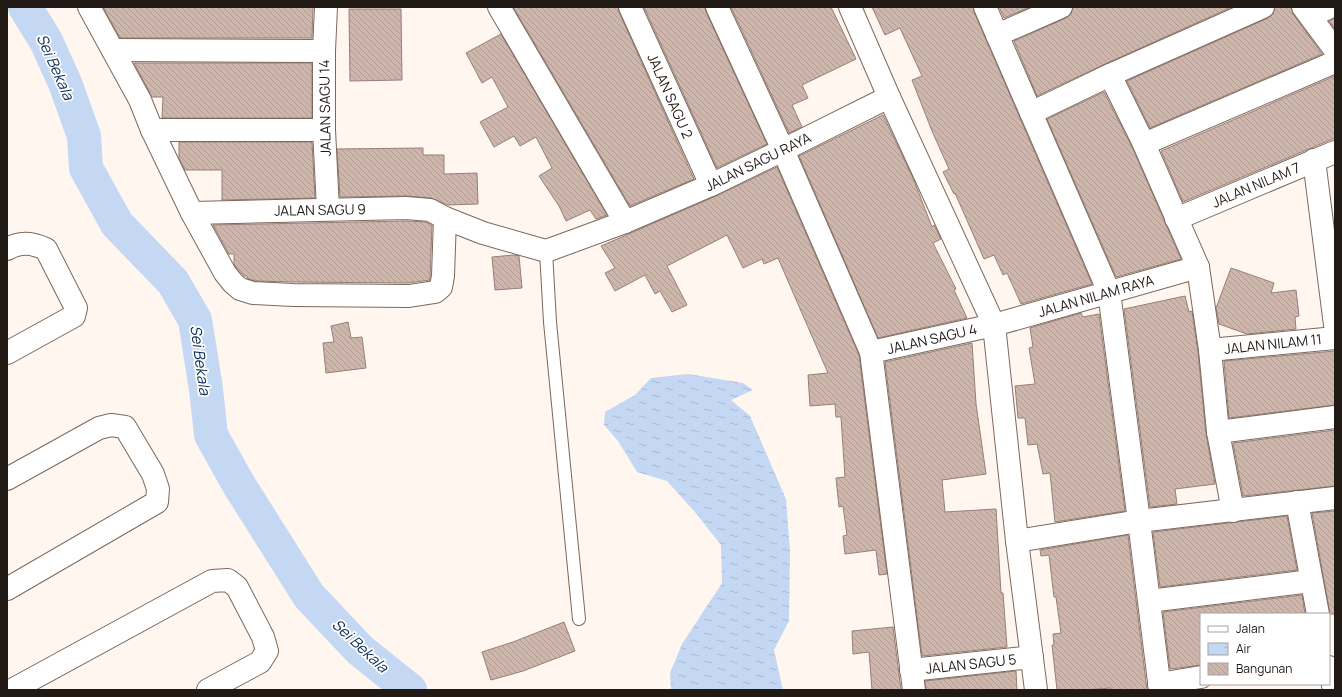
<svg xmlns="http://www.w3.org/2000/svg" width="1342" height="697" viewBox="0 0 1342 697" font-family="Manrope,sans-serif">
<style>
.water{fill:url(#water-ripples)}
.lines{fill:none;stroke-linecap:round;stroke-linejoin:round}
.river{stroke:#c4d8f4;stroke-width:34}
.building{fill:url(#building-back-hatch);stroke:#977f76}
.service-casing{stroke:#7c685c;stroke-width:14}
.minor-casing{stroke:#7c685c;stroke-width:24}
.tertiary-casing{stroke:#7c685c;stroke-width:24}
.service{stroke:#fff;stroke-width:12}
.minor{stroke:#fff;stroke-width:22}
.tertiary{stroke:#fff;stroke-width:22}
.labels{text-anchor:middle;stroke-width:3.5;stroke-linejoin:round;paint-order:stroke}
.street-label{font-size:14px;fill:#211914;stroke:#fff}
.water-label{font-size:15px;font-style:italic;fill:#092a54;stroke:#fff}
</style>
<defs>
<pattern id="water-ripples" width="26" height="14" patternUnits="userSpaceOnUse"><rect width="26" height="14" fill="#c4d8f4"/><path d="M2 4q2-2 4 0t4 0M15 11q2-2 4 0t4 0" fill="none" stroke="#a8b9d0"/></pattern>
<pattern id="building-back-hatch" width="6" height="6" patternUnits="userSpaceOnUse"><rect width="6" height="6" fill="#cfb6ad"/><path d="M-1 5l2 2M0 0l6 6M5-1l2 2" fill="none" stroke="#b19c94"/></pattern>
</defs>
<rect width="100%" height="100%" fill="#fff6f0"/>
<!-- water -->
<path class="water" d="M 688,374 L 743,383 L 753,390 L 731,400 L 750,416 L 786,499 L 790,551 L 789,621 L 774,650 L 783,690 L 671,690 L 670,673 L 682,644 L 722,583 L 721,545 L 694,511 L 667,481 L 637,472 L 618,441 L 604,425 L 605,412 L 635,395 L 651,378 Z"/>
<g class="lines">
<!-- river -->
<path class="river" d="M 25,7 L 46,41 L 65,83 L 84,136 L 86,168 L 117,224 L 173,282 L 195,320 L 206,389 L 211,435 L 239,485 L 309,596 L 360,650 L 410,690"/>
</g>
<!-- building -->
<g class="building">
<path d="M 103,7 L 313,7 L 312,38 L 120,38 Z"/>
<path d="M 513,7 L 618,7 L 619,12 L 694,179 L 630,206 Z"/>
<path d="M 644,7 L 705,7 L 706,12 L 767,144 L 717,168 Z"/>
<path d="M 731,7 L 831,7 L 856,59 L 802,85 L 808,98 L 792,105 L 802,127 L 789,133 Z"/>
<path d="M 872,7 L 973,7 L 974,12 L 1092,284 L 1021,304 L 1007,273 L 1003,275 L 994,255 L 984,259 L 955,193 L 954,194 L 943,172 L 949,169 L 932,131 L 912,80 L 922,76 L 900,28 L 885,35 Z"/>
<path d="M 999,7 L 1030,7 L 1004,18 Z"/>
<path d="M 1073,7 L 1232,7 L 1105,64 L 1037,96 L 1014,41 L 1066,18 L 1071,14 Z"/>
<path d="M 1275,7 L 1291,7 L 1293,14 L 1322,54 L 1150,128 L 1127,81 L 1268,18 L 1273,14 Z"/>
<path d="M 349,9 L 401,9 L 402,80 L 350,81 Z"/>
<path d="M 1335,18 L 1335,29 L 1329,21 Z"/>
<path d="M 501,34 L 607,215 L 596,219 L 590,210 L 566,221 L 559,206 L 539,176 L 552,168 L 536,137 L 520,146 L 514,136 L 494,147 L 480,122 L 508,107 L 492,77 L 482,83 L 466,53 Z"/>
<path d="M 134,63 L 312,63 L 312,118 L 162,118 L 163,97 L 152,97 Z"/>
<path d="M 1335,76 L 1335,138 L 1183,202 L 1161,151 Z"/>
<path d="M 1104,92 L 1133,149 L 1181,259 L 1116,277 L 1047,119 Z"/>
<path d="M 883,115 L 913,178 L 932,227 L 934,225 L 941,239 L 933,243 L 956,289 L 954,290 L 967,318 L 878,338 L 799,156 Z"/>
<path d="M 179,142 L 312,142 L 315,198 L 222,200 L 222,170 L 185,170 L 179,158 Z"/>
<path d="M 423,148 L 423,155 L 444,155 L 444,174 L 477,173 L 478,204 L 448,205 L 431,198 L 407,196 L 340,197 L 337,149 Z"/>
<path d="M 777,167 L 859,355 L 887,574 L 879,575 L 876,550 L 845,554 L 843,536 L 847,535 L 843,506 L 839,507 L 836,478 L 845,477 L 841,417 L 836,417 L 835,404 L 810,406 L 808,375 L 828,373 L 778,258 L 764,264 L 762,259 L 743,268 L 727,235 L 667,266 L 687,305 L 672,312 L 660,291 L 655,294 L 645,275 L 615,291 L 605,273 L 615,268 L 601,246 L 716,196 Z"/>
<path d="M 406,221 L 426,222 L 432,225 L 430,280 L 408,283 L 293,282 L 255,281 L 247,278 L 247,276 L 244,276 L 235,266 L 234,263 L 234,254 L 229,254 L 213,225 Z"/>
<path d="M 514,255 L 519,256 L 522,288 L 495,290 L 492,257 Z"/>
<path d="M 1231,268 L 1274,283 L 1271,293 L 1296,290 L 1299,316 L 1295,317 L 1296,329 L 1247,334 L 1219,324 L 1216,308 Z"/>
<path d="M 1185,296 L 1189,312 L 1192,311 L 1198,352 L 1206,434 L 1215,484 L 1175,489 L 1177,504 L 1150,507 L 1124,309 Z"/>
<path d="M 1081,313 L 1083,317 L 1099,314 L 1125,511 L 1055,522 L 1050,473 L 1043,474 L 1037,444 L 1028,445 L 1025,418 L 1018,418 L 1015,386 L 1035,384 L 1029,348 L 1033,347 L 1030,328 Z"/>
<path d="M 348,322 L 351,338 L 362,337 L 366,368 L 326,373 L 323,343 L 334,342 L 331,326 Z"/>
<path d="M 972,343 L 976,404 L 986,474 L 942,480 L 945,512 L 996,509 L 1001,593 L 1003,593 L 1007,647 L 922,656 L 885,362 Z"/>
<path d="M 1335,351 L 1335,405 L 1229,418 L 1224,361 Z"/>
<path d="M 1335,430 L 1335,486 L 1243,496 L 1233,443 Z"/>
<path d="M 1335,511 L 1335,614 L 1330,614 L 1312,513 Z"/>
<path d="M 1287,516 L 1297,570 L 1160,587 L 1153,532 Z"/>
<path d="M 1128,535 L 1147,690 L 1112,690 L 1111,688 L 1084,690 L 1057,690 L 1052,645 L 1054,645 L 1053,634 L 1061,633 L 1056,597 L 1054,597 L 1049,555 L 1041,556 L 1040,550 Z"/>
<path d="M 1302,595 L 1305,614 L 1201,614 L 1201,665 L 1170,669 L 1163,612 Z"/>
<path d="M 564,622 L 575,651 L 523,671 L 491,680 L 482,652 L 513,642 Z"/>
<path d="M 893,627 L 901,690 L 872,690 L 869,652 L 853,654 L 852,631 Z"/>
<path d="M 1016,671 L 1017,690 L 926,690 L 925,681 Z"/>
</g>
<g class="lines">
<defs>
<path id="service" d="M 546,251 L 550,322 L 579,619"/>
<g id="minor">
<path d="M 89,7 L 140,100 L 152,130 L 192,213 L 225,273 L 233,283 L 240,289 L 253,293 L 293,295 L 409,296 L 435,292 L 441,287 L 443,276 L 445,218"/>
<path d="M 326,7 L 324,51 L 324,130 L 328,209"/>
<path d="M 499,7 L 625,222"/>
<path d="M 630,7 L 711,185"/>
<path d="M 717,7 L 783,150 L 871,352 L 914,690"/>
<path d="M 985,7 L 1109,292 L 1139,521 L 1160,690"/>
<path d="M 1303,7 L 1335,50"/>
<path d="M 1311,16 L 1330,7"/>
<path d="M 997,35 L 1061,7"/>
<path d="M 113,50 L 324,51"/>
<path d="M 1110,75 L 1144,144 L 1198,267 L 1210,350 L 1218,432 L 1233,511"/>
<path d="M 1031,113 L 1110,75 L 1263,7"/>
<path d="M 152,130 L 324,130"/>
<path d="M 1144,144 L 1335,62"/>
<path d="M 1314,160 L 1335,325"/>
<path d="M 192,213 L 406,208 L 430,210 L 445,218 L 483,233 L 546,251 L 625,222 L 711,185 L 783,150 L 889,97"/>
<path d="M 1176,219 L 1335,152"/>
<path d="M 7,249 C 21,241 32,243 46,249 L 76,308 L 74,316 L 7,353"/>
<path d="M 1210,350 L 1335,338"/>
<path d="M 871,352 L 994,325 L 1198,267"/>
<path d="M 1218,432 L 1335,417"/>
<path d="M 7,479 L 99,428 L 111,425 L 125,427 L 153,474 L 158,489 L 157,502 L 7,589"/>
<path d="M 1297,502 L 1318,614"/>
<path d="M 1017,541 L 1139,521 L 1335,498"/>
<path d="M 1149,601 L 1311,581"/>
<path d="M 1329,667 L 1334,690"/>
<path d="M 911,670 L 1032,657"/>
<path d="M 1159,684 L 1201,677"/>
<path d="M 12,690 L 212,581 L 228,580 L 237,587 L 263,637 L 267,651 L 260,662 L 208,690"/>
</g>
<path id="tertiary" d="M 850,7 L 889,97 L 994,325 L 1017,541 L 1036,690"/>
</defs>
<!-- service casing -->
<use href="#service" class="service-casing"/>
<!-- minor casing -->
<use href="#minor" class="minor-casing"/>
<!-- tertiary casing -->
<use href="#tertiary" class="tertiary-casing"/>
<!-- service -->
<use href="#service" class="service"/>
<!-- minor -->
<use href="#minor" class="minor"/>
<!-- tertiary -->
<use href="#tertiary" class="tertiary"/>
</g>
<g class="labels">
<!-- street labels -->
<g class="street-label">
<text transform="translate(670 96) rotate(66)" y="5">JALAN SAGU 2</text>
<text transform="translate(325 108) rotate(-91)" y="5">JALAN SAGU 14</text>
<text transform="translate(758 162) rotate(-26)" y="5">JALAN SAGU RAYA</text>
<text transform="translate(1256 185) rotate(-23)" y="5">JALAN NILAM 7</text>
<text transform="translate(320 210) rotate(-1)" y="5">JALAN SAGU 9</text>
<text transform="translate(1096 296) rotate(-16)" y="5">JALAN NILAM RAYA</text>
<text transform="translate(932 339) rotate(-13)" y="5">JALAN SAGU 4</text>
<text transform="translate(1273 344) rotate(-6)" y="5">JALAN NILAM 11</text>
<text transform="translate(971 664) rotate(-6)" y="5">JALAN SAGU 5</text>
</g>
<!-- water labels -->
<g class="water-label">
<text transform="translate(55 67) rotate(66)" y="5">Sei Bekala</text>
<text transform="translate(200 360) rotate(82)" y="5">Sei Bekala</text>
<text transform="translate(360 646) rotate(43)" y="5">Sei Bekala</text>
</g>
</g>
<!-- border -->
<rect width="1342" height="697" fill="none" stroke="#211914" stroke-width="16"/>
<!-- legend -->
<rect x="1200" y="613" width="130" height="72" fill="#ffffff" stroke="#a6a3a1"/>
<rect x="1208" y="626" width="20" height="6" fill="#ffffff" stroke="#a6a3a1"/>
<text x="1236" y="633" font-size="12" fill="#211914">Jalan</text>
<rect x="1208" y="643" width="20" height="12" fill="url(#water-ripples)" stroke="#a6a3a1"/>
<text x="1236" y="653" font-size="12" fill="#211914">Air</text>
<rect x="1208" y="663" width="20" height="12" fill="url(#building-back-hatch)" stroke="#a6a3a1"/>
<text x="1236" y="673" font-size="12" fill="#211914">Bangunan</text>
</svg>
